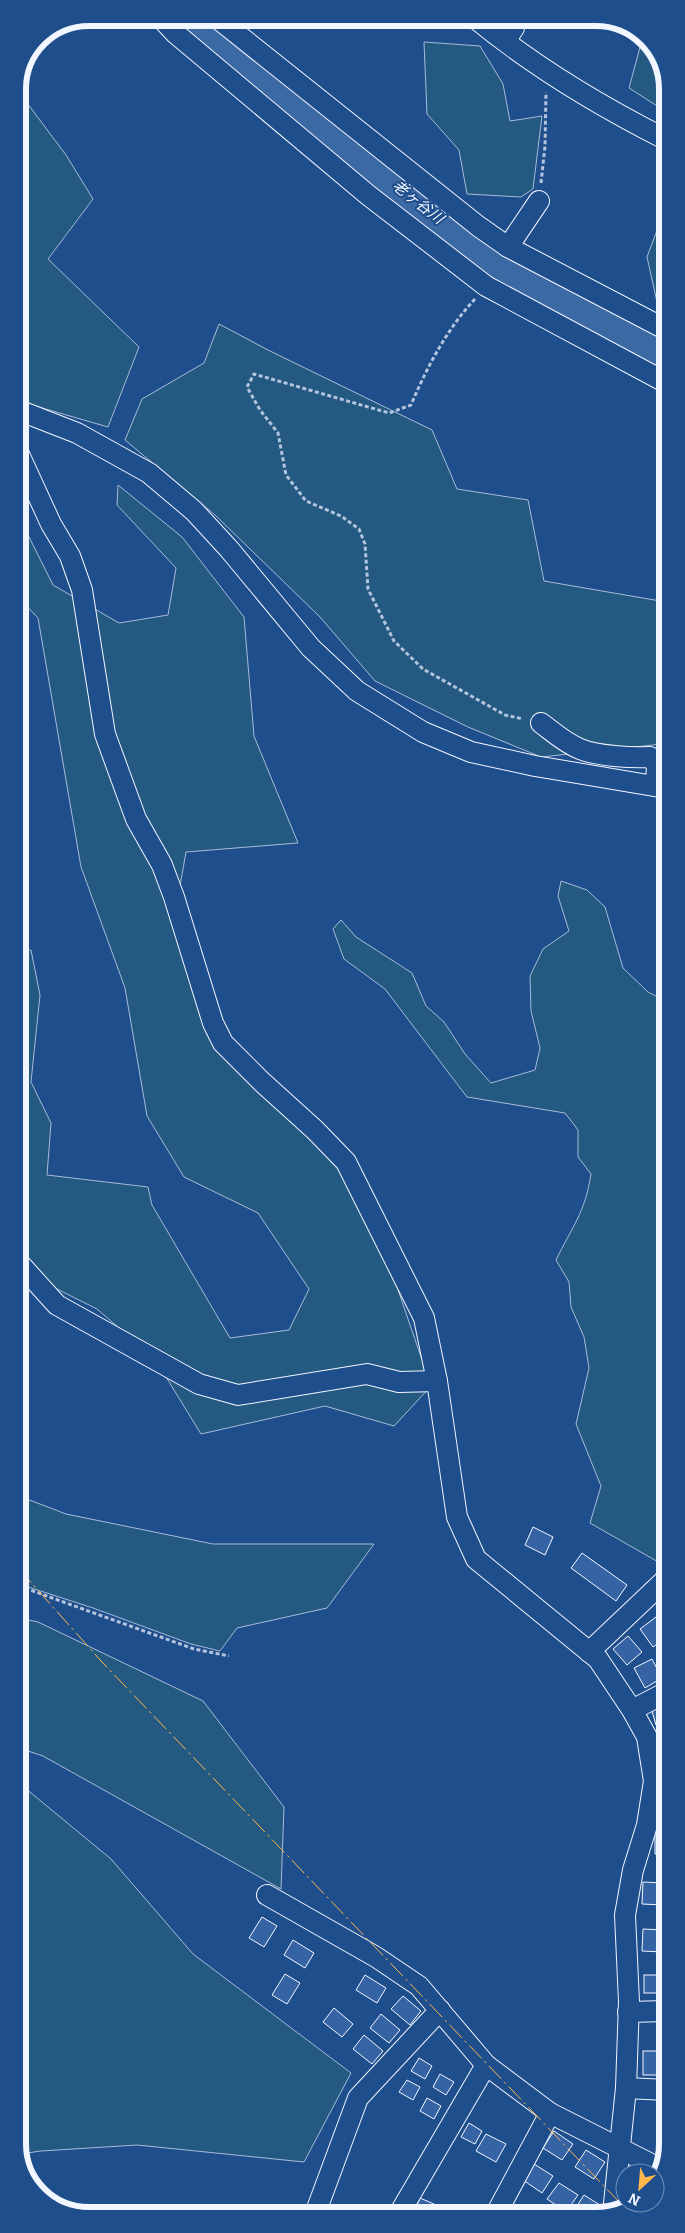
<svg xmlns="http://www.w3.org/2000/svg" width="685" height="2233" viewBox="0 0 685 2233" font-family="Bitter,'Noto Sans JP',serif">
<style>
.green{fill:#245a82;stroke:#a8bbd7}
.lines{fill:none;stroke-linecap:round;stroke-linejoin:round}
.river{stroke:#3b69a3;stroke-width:31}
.building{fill:#3563a3;stroke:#f2f6ff}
.minor-casing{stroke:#f2f6ff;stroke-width:22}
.path{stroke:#b3c4dc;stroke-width:3;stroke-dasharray:4 2.5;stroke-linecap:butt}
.minor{stroke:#1f4e8c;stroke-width:20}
.power{stroke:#ffb74d;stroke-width:1;stroke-dasharray:18 4 2.5 4;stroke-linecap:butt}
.labels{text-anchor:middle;stroke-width:4;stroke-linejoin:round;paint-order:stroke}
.water-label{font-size:15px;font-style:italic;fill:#f2f6ff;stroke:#1f4e8c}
.rim{fill:none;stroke:#f2f6ff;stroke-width:6}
</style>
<rect width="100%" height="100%" fill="#1f4e8c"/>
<!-- green -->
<g class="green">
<path d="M 643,36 L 665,71 L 665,111 L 629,88 Z"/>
<path d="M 424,42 L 480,46 L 503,84 L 510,121 L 542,116 L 533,189 L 521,197 L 467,194 L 459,150 L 427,114 Z"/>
<path d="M 18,91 L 66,155 L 93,199 L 48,259 L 139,347 L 108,427 L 18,401 Z"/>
<path d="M 659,225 L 665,227 L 665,323 L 661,320 L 647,257 Z"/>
<path d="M 219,324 L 268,350 L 432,430 L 457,489 L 528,500 L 544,581 L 666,602 L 666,740 L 662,744 L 541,757 L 468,727 L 375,681 L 320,617 L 215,515 L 125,440 L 142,399 L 204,363 Z"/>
<path d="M 118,485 L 182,537 L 244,617 L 254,736 L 298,843 L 186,852 L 177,903 L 214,1043 L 342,1164 L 396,1284 L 431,1386 L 394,1426 L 325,1406 L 201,1434 L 155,1359 L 97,1309 L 19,1270 L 18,951 L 31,950 L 40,995 L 31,1082 L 51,1123 L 47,1175 L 148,1187 L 152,1205 L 230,1338 L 289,1330 L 309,1289 L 258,1213 L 184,1177 L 147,1116 L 125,988 L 81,867 L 38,618 L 18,597 L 18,515 L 53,585 L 119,623 L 168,615 L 176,568 L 117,505 Z"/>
<path d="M 561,881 L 587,890 L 605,907 L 623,968 L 648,992 L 666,1001 L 667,1567 L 590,1523 L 601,1486 L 576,1424 L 589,1368 L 584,1337 L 571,1307 L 569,1282 L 556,1260 C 572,1227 585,1213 591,1174 L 578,1157 L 578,1130 L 565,1113 L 467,1097 L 385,989 L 344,959 L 333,929 L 341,920 L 356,937 L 412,973 L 426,1006 L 444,1022 L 465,1054 L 491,1083 L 535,1070 L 540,1048 L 531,1011 L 530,976 L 543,949 L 569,931 L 558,896 Z"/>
<path d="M 19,1496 L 66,1514 L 213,1544 L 374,1544 L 327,1608 L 237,1628 L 220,1651 L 191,1644 L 93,1608 L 19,1584 Z"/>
<path d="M 19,1618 L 38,1622 L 203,1701 L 284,1807 L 281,1889 L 43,1756 L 19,1748 Z"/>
<path d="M 19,1783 L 111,1859 L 193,1954 L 351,2073 L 304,2162 L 137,2145 L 41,2151 L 20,2154 Z"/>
</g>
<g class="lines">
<!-- river -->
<path class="river" d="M 191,18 L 356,154 L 485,254 L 544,295 L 665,358"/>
</g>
<!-- building -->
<g class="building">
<path d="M 533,1527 L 553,1537 L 545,1555 L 525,1545 Z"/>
<path d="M 582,1553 L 627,1585 L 616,1601 L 571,1568 Z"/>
<path d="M 656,1617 L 667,1632 L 667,1637 L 653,1647 L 640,1629 Z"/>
<path d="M 628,1636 L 642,1652 L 627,1665 L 613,1649 Z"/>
<path d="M 652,1659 L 662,1678 L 645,1688 L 634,1668 Z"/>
<path d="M 667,1699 L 667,1722 L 656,1725 L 650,1704 Z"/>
<path d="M 667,1732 L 667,1754 L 660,1755 L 658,1733 Z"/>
<path d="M 655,1832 L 667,1832 L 667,1855 L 655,1854 Z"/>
<path d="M 643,1882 L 663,1883 L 662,1905 L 642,1904 Z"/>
<path d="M 262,1917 L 277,1926 L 264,1947 L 249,1938 Z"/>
<path d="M 643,1929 L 663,1930 L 663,1952 L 642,1951 Z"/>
<path d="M 293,1940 L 314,1953 L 305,1968 L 284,1955 Z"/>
<path d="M 285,1974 L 300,1983 L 287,2004 L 272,1995 Z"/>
<path d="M 365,1975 L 386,1988 L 377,2003 L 356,1990 Z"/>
<rect x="644" y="1975" width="20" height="18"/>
<path d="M 403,1996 L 421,2011 L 410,2025 L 391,2009 Z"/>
<path d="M 334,2008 L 353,2024 L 342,2037 L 323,2022 Z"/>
<path d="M 381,2014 L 400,2030 L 389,2043 L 370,2028 Z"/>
<path d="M 364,2035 L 383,2051 L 372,2064 L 353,2049 Z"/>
<rect x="643" y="2051" width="20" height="24"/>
<path d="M 419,2058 L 432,2066 L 425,2079 L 411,2071 Z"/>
<path d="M 440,2074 L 454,2082 L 446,2095 L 433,2087 Z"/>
<path d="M 407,2080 L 420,2087 L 413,2100 L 399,2092 Z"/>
<path d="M 427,2098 L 441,2106 L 434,2119 L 420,2111 Z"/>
<path d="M 667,2109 L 667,2125 L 662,2124 Z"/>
<path d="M 469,2123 L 482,2131 L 475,2144 L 461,2137 Z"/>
<path d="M 554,2131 L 573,2144 L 562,2160 L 543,2148 Z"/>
<path d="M 486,2134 L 506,2144 L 496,2162 L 476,2151 Z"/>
<path d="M 586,2150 L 605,2162 L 594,2179 L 575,2167 Z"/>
<path d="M 534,2164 L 553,2176 L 542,2193 L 523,2180 Z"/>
<path d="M 559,2183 L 578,2195 L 566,2212 L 547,2199 Z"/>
<path d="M 584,2195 L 603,2207 L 599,2213 L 573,2212 Z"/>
<path d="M 420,2198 L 441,2207 L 438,2214 L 413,2214 Z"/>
</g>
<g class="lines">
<defs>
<g id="minor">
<path d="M 161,18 L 175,33 L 368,195 L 486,286 L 665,382"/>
<path d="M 217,18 L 478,226 L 508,247 L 665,329"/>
<path d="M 475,18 C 533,66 598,105 665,139"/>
<path d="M 505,41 L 514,28 L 511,18"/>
<path d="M 508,247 L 539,201"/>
<path d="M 18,410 L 77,433 L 149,473 L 194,511 L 229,549 L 311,648 L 357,691 L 423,732 L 471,752 L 535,766 L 666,788"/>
<path d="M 18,452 L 51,524 L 70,556 L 82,590 L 105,734 L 136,819 L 162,865 L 174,897 L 213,1023 L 223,1043 L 262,1082 L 315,1130 L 346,1162 L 424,1318 L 437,1381 L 457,1517 L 476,1559 L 598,1659 L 632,1710 L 647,1737 L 654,1781 L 647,1825 L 633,1870 L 625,1915 L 629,2002 L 626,2088 L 613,2213"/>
<path d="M 541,723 C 553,732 565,743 580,749 C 597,756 632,758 650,757 L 657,765 L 656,786"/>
<path d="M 19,1263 L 57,1305 L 199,1384 L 238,1395 L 367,1374 L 399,1382 L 437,1381"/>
<path d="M 589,1652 L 665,1580"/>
<path d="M 632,1710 L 667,1692"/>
<path d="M 267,1895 L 376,1957 L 419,1986 L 486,2065 L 550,2113 L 649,2163 L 658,2170"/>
<path d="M 628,2012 L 667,2011"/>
<path d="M 626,2088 L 667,2090"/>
<path d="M 315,2214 L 358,2098 L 440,2010"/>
<path d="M 399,2214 L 486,2065"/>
<path d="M 496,2214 L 550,2113"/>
</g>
</defs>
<!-- minor casing -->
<use href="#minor" class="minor-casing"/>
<!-- path -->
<g class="path">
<path d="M 541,183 L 545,146 L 546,92"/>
<path d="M 475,299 C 447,329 427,367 411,405 L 389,413 L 254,374 L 247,387 L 260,410 L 278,433 L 286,475 L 306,501 L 341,516 L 359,529 L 365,544 L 368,589 L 394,641 L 423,669 L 505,715 L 523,719"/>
<path d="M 19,1586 L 194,1649 L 229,1656"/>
<path d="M 58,2204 L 132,2215"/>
</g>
<!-- minor -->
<use href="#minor" class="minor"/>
<!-- power -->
<path class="power" d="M 19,1569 L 102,1662 L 624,2207"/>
</g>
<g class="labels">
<!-- water labels -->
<g class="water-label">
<text transform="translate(418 202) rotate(38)" y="5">老ヶ谷川</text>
</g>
</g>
<!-- crop -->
<path d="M0 0H685V2233H0ZM89 26H596A63 63 0 0 1 659 89V2144A63 63 0 0 1 596 2207H89A63 63 0 0 1 26 2144V89A63 63 0 0 1 89 26Z" fill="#1f4e8c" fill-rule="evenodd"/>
<path class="rim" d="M89 26H596A63 63 0 0 1 659 89V2144A63 63 0 0 1 596 2207H89A63 63 0 0 1 26 2144V89A63 63 0 0 1 89 26Z"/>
<!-- north arrow -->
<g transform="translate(640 2188) rotate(206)"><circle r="24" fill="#1f4e8c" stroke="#7391ba"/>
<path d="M0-4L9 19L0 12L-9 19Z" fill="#ffb74d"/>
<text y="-8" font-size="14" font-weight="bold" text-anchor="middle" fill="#f2f6ff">N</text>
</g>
</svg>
